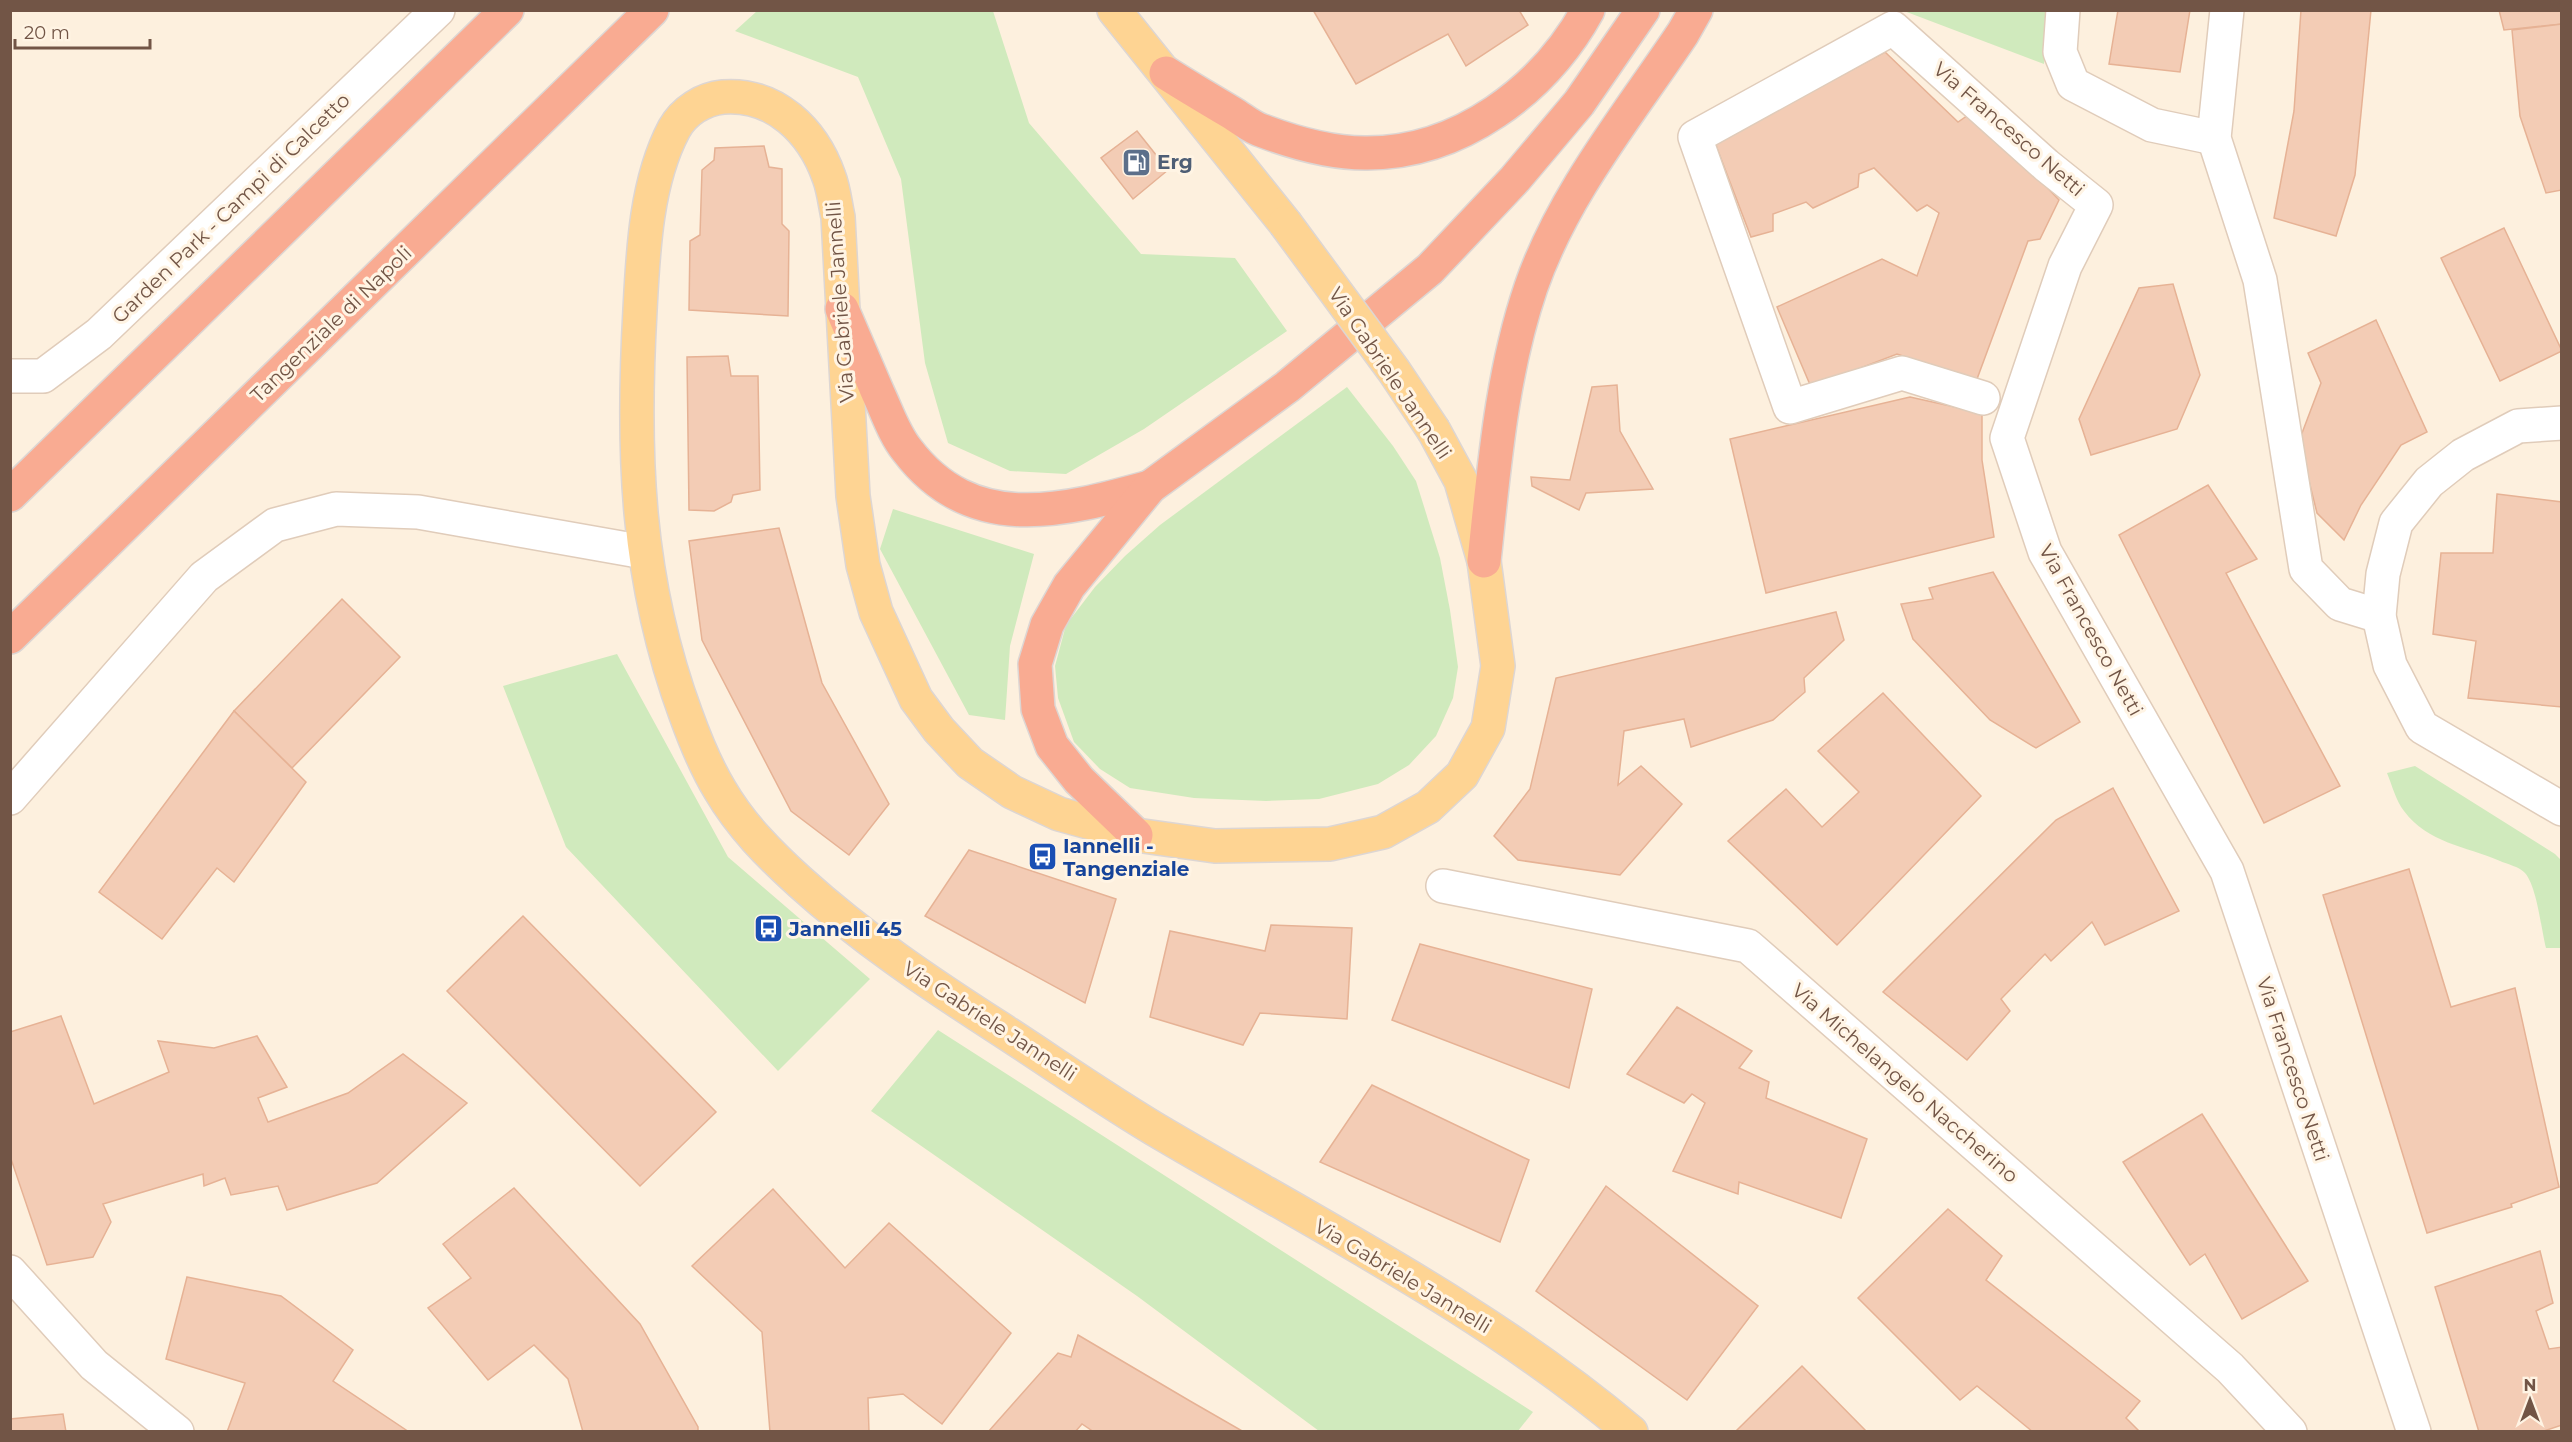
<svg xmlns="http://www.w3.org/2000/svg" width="2572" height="1442" viewBox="0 0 2572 1442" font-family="Montserrat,sans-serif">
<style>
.green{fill:#d0eabd}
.building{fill:#f3ccb5;stroke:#e6b295;stroke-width:1.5}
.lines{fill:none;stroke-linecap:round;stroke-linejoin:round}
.minor-casing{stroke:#e0ccba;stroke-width:36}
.major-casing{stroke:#ddd6d3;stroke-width:36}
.highway-casing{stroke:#ddd6d3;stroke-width:36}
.minor{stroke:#fff;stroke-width:33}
.major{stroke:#fed493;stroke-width:33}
.highway{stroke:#f9ab92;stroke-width:33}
.major-bridge-casing{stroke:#ddd6d3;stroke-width:36;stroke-linecap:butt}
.major-bridge{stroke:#fed493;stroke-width:33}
.labels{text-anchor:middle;stroke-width:6;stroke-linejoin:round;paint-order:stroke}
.street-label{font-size:20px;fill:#725546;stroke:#fff4e4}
.service-label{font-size:20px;font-weight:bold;fill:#4e5e75;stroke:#fff4e4;text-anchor:start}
.transit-label{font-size:20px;font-weight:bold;fill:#164399;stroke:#fff4e4;text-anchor:start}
</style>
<rect width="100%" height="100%" fill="#fdf0de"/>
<!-- green -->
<g class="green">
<path d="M 757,11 L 993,11 L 1029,123 L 1141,254 L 1235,258 L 1287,331 L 1144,429 L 1066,474 L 1010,471 L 948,443 L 925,363 L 901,179 L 858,77 L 735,31 Z"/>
<path d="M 1904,11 L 2047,11 L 2044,64 Z"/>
<path d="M 1347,387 L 1393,446 L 1416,481 L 1440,558 L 1450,610 L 1458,667 L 1453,698 L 1436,736 L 1409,765 L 1378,784 L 1319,799 L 1266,801 L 1194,798 L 1130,788 L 1100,769 L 1074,742 L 1058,698 L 1055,666 L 1066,625 L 1095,587 L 1125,556 L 1160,525 Z"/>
<path d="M 893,509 L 1034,554 L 1010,646 L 1005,720 L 969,715 L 880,549 Z"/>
<path d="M 617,654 L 728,857 L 870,979 L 778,1071 L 566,847 L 503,686 Z"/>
<path d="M 2415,766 L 2555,854 L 2561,860 L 2561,948 L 2546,948 C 2541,928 2537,887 2525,873 C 2520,867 2507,864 2500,861 C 2465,846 2428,843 2404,811 C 2396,801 2392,785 2387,773 Z"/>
<path d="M 938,1030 L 1533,1412 L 1518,1431 L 1319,1431 L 1137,1296 L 871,1111 Z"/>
</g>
<!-- building -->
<g class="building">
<path d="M 1313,10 L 1519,10 L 1528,25 L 1466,66 L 1448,34 L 1356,84 Z"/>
<path d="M 2118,10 L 2190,10 L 2180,72 L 2109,64 Z"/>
<path d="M 2301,10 L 2371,10 L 2355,175 L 2336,236 L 2274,218 L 2294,111 Z"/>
<path d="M 2499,10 L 2562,10 L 2562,24 L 2504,30 Z"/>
<path d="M 2562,24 L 2562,190 L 2546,193 L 2520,116 L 2512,30 Z"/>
<path d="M 1885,52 L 1958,122 L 1974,111 L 2059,200 L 2040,239 L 2028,241 L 1977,379 L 1897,354 L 1811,387 L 1777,307 L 1882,259 L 1917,276 L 1939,213 L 1927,205 L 1917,211 L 1874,168 L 1859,174 L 1858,187 L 1813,208 L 1806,202 L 1773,214 L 1773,231 L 1751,237 L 1715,143 Z"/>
<path d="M 1137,131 L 1168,170 L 1133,199 L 1101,158 Z"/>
<path d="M 764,146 L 769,167 L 782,169 L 782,224 L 789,231 L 788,316 L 689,310 L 690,241 L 700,235 L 702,170 L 714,160 L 715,148 Z"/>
<path d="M 2504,228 L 2562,351 L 2500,381 L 2441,258 Z"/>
<path d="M 2173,284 L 2200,375 L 2177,429 L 2091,455 L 2079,419 L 2139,288 Z"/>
<path d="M 2376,320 L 2427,432 L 2401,445 L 2361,505 L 2344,540 L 2317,513 L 2299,441 L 2321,383 L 2308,353 Z"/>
<path d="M 728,356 L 731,376 L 758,376 L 760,490 L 733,495 L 731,502 L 714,511 L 689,510 L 687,357 Z"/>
<path d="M 1617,385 L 1620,431 L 1653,489 L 1586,493 L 1579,510 L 1532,486 L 1531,477 L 1570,480 L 1592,387 Z"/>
<path d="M 1910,397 L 1982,413 L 1982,460 L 1994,537 L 1766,593 L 1730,439 Z"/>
<path d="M 2208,485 L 2257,559 L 2226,573 L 2340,786 L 2264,823 L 2119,535 Z"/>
<path d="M 2497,494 L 2562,502 L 2562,707 L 2468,698 L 2476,641 L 2433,634 L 2441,553 L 2493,553 Z"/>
<path d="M 779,528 L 822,683 L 889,804 L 849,855 L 791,811 L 702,640 L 689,541 Z"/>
<path d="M 1993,572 L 2080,722 L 2036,748 L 1990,720 L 1913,639 L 1901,604 L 1933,599 L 1929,588 Z"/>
<path d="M 342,599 L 400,657 L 292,768 L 234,711 Z"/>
<path d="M 1836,612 L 1844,640 L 1804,678 L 1805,692 L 1773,720 L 1691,747 L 1684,719 L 1624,731 L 1618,785 L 1641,766 L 1682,804 L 1620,875 L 1518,860 L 1494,836 L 1530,789 L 1556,678 Z"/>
<path d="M 1883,693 L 1981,796 L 1837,945 L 1728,841 L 1786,789 L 1822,827 L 1859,792 L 1818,751 Z"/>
<path d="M 234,711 L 306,782 L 234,882 L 217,868 L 162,939 L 99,892 Z"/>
<path d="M 2113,788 L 2179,911 L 2105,945 L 2092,922 L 2051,961 L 2045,954 L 2001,999 L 2010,1011 L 1967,1060 L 1883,992 L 2056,820 Z"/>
<path d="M 969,850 L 1116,899 L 1085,1003 L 925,916 Z"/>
<path d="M 2409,869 L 2451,1007 L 2515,988 L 2559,1187 L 2511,1204 L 2512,1207 L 2427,1233 L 2323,895 Z"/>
<path d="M 523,916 L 716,1112 L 640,1186 L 447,991 Z"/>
<path d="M 1271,925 L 1352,928 L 1347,1019 L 1260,1013 L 1243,1045 L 1150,1017 L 1170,931 L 1265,951 Z"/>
<path d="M 1420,944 L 1592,989 L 1569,1088 L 1392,1020 Z"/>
<path d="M 1677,1007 L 1752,1051 L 1739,1068 L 1769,1082 L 1766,1098 L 1867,1139 L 1841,1218 L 1739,1182 L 1738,1194 L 1673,1171 L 1705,1103 L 1692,1094 L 1684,1103 L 1627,1074 Z"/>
<path d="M 61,1016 L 94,1104 L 169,1072 L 158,1041 L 214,1048 L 257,1036 L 287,1087 L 258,1098 L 268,1122 L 348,1093 L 403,1054 L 467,1103 L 377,1183 L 287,1210 L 278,1186 L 231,1195 L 225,1178 L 204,1186 L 203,1174 L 103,1204 L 111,1222 L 93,1257 L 47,1265 L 10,1156 L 10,1032 Z"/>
<path d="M 1372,1085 L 1529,1160 L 1500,1242 L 1320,1162 Z"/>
<path d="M 2202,1114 L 2308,1281 L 2242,1319 L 2205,1254 L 2190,1265 L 2123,1162 Z"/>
<path d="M 1606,1186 L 1758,1306 L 1687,1400 L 1536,1291 Z"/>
<path d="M 514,1188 L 640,1324 L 698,1427 L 698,1432 L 583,1432 L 568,1379 L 534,1345 L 488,1380 L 428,1308 L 471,1278 L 443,1244 Z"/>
<path d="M 773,1189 L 845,1268 L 889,1223 L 1011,1333 L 942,1424 L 903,1394 L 868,1398 L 869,1432 L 770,1432 L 762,1332 L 692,1266 Z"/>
<path d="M 1948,1209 L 2002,1256 L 1986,1280 L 2140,1401 L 2126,1418 L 2140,1432 L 2033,1432 L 1977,1386 L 1960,1400 L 1858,1298 Z"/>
<path d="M 2540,1251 L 2553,1303 L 2536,1311 L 2549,1349 L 2562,1347 L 2562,1425 L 2541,1432 L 2479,1432 L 2435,1287 Z"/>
<path d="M 187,1277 L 281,1296 L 353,1350 L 333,1381 L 409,1432 L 227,1432 L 245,1383 L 166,1359 Z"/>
<path d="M 1078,1335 L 1190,1401 L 1244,1432 L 1094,1432 L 1082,1424 L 1075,1432 L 988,1432 L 1058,1353 L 1071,1357 Z"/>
<path d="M 1802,1366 L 1867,1432 L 1735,1432 Z"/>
<path d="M 63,1414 L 66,1432 L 10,1432 L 10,1419 Z"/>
</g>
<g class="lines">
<defs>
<g id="minor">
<path d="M 2063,10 L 2060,52 L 2073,84 L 2152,125 L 2214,138"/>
<path d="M 2227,10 L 2214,138 L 2260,280 L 2306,569 L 2340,604 L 2379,616"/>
<path d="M 10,376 L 43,376 L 99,334 L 438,10"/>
<path d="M 1983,398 L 1902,373 L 1790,407 L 1695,137 L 1893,28 L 2046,165 L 2096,205 L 2065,266 L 2007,438 L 2045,552 L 2227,871 L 2414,1432"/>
<path d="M 2562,423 L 2518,426 L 2463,455 L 2429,482 L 2396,523 L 2383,574 L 2379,616 L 2390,665 L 2422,727 L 2562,809"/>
<path d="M 10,798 L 204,577 L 275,525 L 336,509 L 418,512 L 644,552"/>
<path d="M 1443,886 L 1748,946 L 2230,1368 L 2290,1432"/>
<path d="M 10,1272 L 94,1365 L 177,1432"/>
</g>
<g id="major">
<path d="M 1114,10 L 1285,223"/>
<path d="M 1434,431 L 1461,481 L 1484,561 L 1498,666 L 1488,728 L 1462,775 L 1428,807 L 1383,832 L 1330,844 L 1215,846 L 1136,835 L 1059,814 L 1012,792 L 970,763 L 939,730 L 916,699 L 876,612 L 863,565 L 853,496 L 838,217 C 835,204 834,190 829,177 C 813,131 775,93 723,97 C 703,99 684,111 674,129 C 646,182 643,251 640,310 C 632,452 636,580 686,715 C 695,740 706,767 720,790 C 741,826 770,855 800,882 C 862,938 929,983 999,1028 C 1053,1063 1107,1101 1163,1134 C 1321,1227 1489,1312 1631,1432"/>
</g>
<g id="highway">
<path d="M 1166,73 C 1188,87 1210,100 1232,113 C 1242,119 1252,128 1263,131 C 1295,143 1332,153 1365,153 C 1459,154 1544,90 1588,10"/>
<path d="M 842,309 C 854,337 866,365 878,393 C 887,412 894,434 907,450 C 972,536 1063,511 1150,487"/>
<path d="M 10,495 L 507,10"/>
<path d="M 1484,561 C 1494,469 1501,375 1531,287 C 1563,194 1629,114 1683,33 L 1696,10"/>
<path d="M 10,637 L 652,10"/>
<path d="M 1136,835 L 1079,780 L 1052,746 L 1038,709 L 1035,664 L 1047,625 L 1069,586 L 1150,487 L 1287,387 L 1430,269 L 1515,179 L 1579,103 L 1643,10"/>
</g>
</defs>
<!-- minor casing -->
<use href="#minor" class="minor-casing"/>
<!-- major casing -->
<use href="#major" class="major-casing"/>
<!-- highway casing -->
<use href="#highway" class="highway-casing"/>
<!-- minor -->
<use href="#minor" class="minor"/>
<!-- major -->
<use href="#major" class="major"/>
<!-- highway -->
<use href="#highway" class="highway"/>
<defs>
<path id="major-bridge" d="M 1285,223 L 1394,371 L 1434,431"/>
</defs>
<!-- major-bridge casing -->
<use href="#major-bridge" class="major-bridge-casing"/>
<!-- major-bridge -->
<use href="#major-bridge" class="major-bridge"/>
</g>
<!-- icons -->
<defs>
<symbol id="fuel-square" viewBox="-11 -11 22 22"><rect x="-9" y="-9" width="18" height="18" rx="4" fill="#5c6f8a" stroke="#fff4e4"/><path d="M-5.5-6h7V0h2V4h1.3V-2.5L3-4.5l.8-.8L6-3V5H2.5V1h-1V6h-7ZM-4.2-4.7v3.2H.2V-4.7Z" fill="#fff"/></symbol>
<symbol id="bus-square" viewBox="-11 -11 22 22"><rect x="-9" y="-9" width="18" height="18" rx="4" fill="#1a4fb4" stroke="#fff4e4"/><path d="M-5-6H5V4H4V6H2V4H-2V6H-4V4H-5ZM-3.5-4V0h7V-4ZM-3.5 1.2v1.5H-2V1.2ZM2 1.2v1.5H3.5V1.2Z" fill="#fff"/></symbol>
</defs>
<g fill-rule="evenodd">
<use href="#fuel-square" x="1120" y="146" width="33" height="33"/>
<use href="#bus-square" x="1026" y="840" width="33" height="33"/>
<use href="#bus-square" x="752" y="912" width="33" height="33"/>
</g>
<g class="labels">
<!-- street labels -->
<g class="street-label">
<text transform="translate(2009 129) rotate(41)" y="7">Via Francesco Netti</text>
<text transform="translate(231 208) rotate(-44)" y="7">Garden Park - Campi di Calcetto</text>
<text transform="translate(840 302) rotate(-94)" y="7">Via Gabriele Jannelli</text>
<text transform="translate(331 324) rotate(-44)" y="7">Tangenziale di Napoli</text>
<text transform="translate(1390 373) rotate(56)" y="7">Via Gabriele Jannelli</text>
<text transform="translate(2091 630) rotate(61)" y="7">Via Francesco Netti</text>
<text transform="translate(990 1021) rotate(33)" y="7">Via Gabriele Jannelli</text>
<text transform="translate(2293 1069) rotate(72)" y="7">Via Francesco Netti</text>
<text transform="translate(1905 1083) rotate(41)" y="7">Via Michelangelo Naccherino</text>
<text transform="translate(1403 1276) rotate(31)" y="7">Via Gabriele Jannelli</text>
</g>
<!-- service labels -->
<g class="service-label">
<text x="1157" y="169">Erg</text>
</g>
<!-- transit labels -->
<g class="transit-label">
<text x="1063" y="853">Iannelli -<tspan x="1063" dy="23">Tangenziale</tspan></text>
<text x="789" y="936">Jannelli 45</text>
</g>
</g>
<!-- border -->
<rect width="2572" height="1442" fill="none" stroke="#725546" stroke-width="24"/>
<!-- north arrow -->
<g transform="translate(2530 1400)" stroke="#fff4e4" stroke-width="4.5" paint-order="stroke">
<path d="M0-4.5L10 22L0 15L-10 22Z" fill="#725546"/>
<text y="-9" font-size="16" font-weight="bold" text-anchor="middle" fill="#725546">N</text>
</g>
<!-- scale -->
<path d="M15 39v9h135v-9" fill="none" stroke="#725546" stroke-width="3"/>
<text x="24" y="39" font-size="18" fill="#725546" stroke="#fff4e4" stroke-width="4.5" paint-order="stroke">20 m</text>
</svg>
